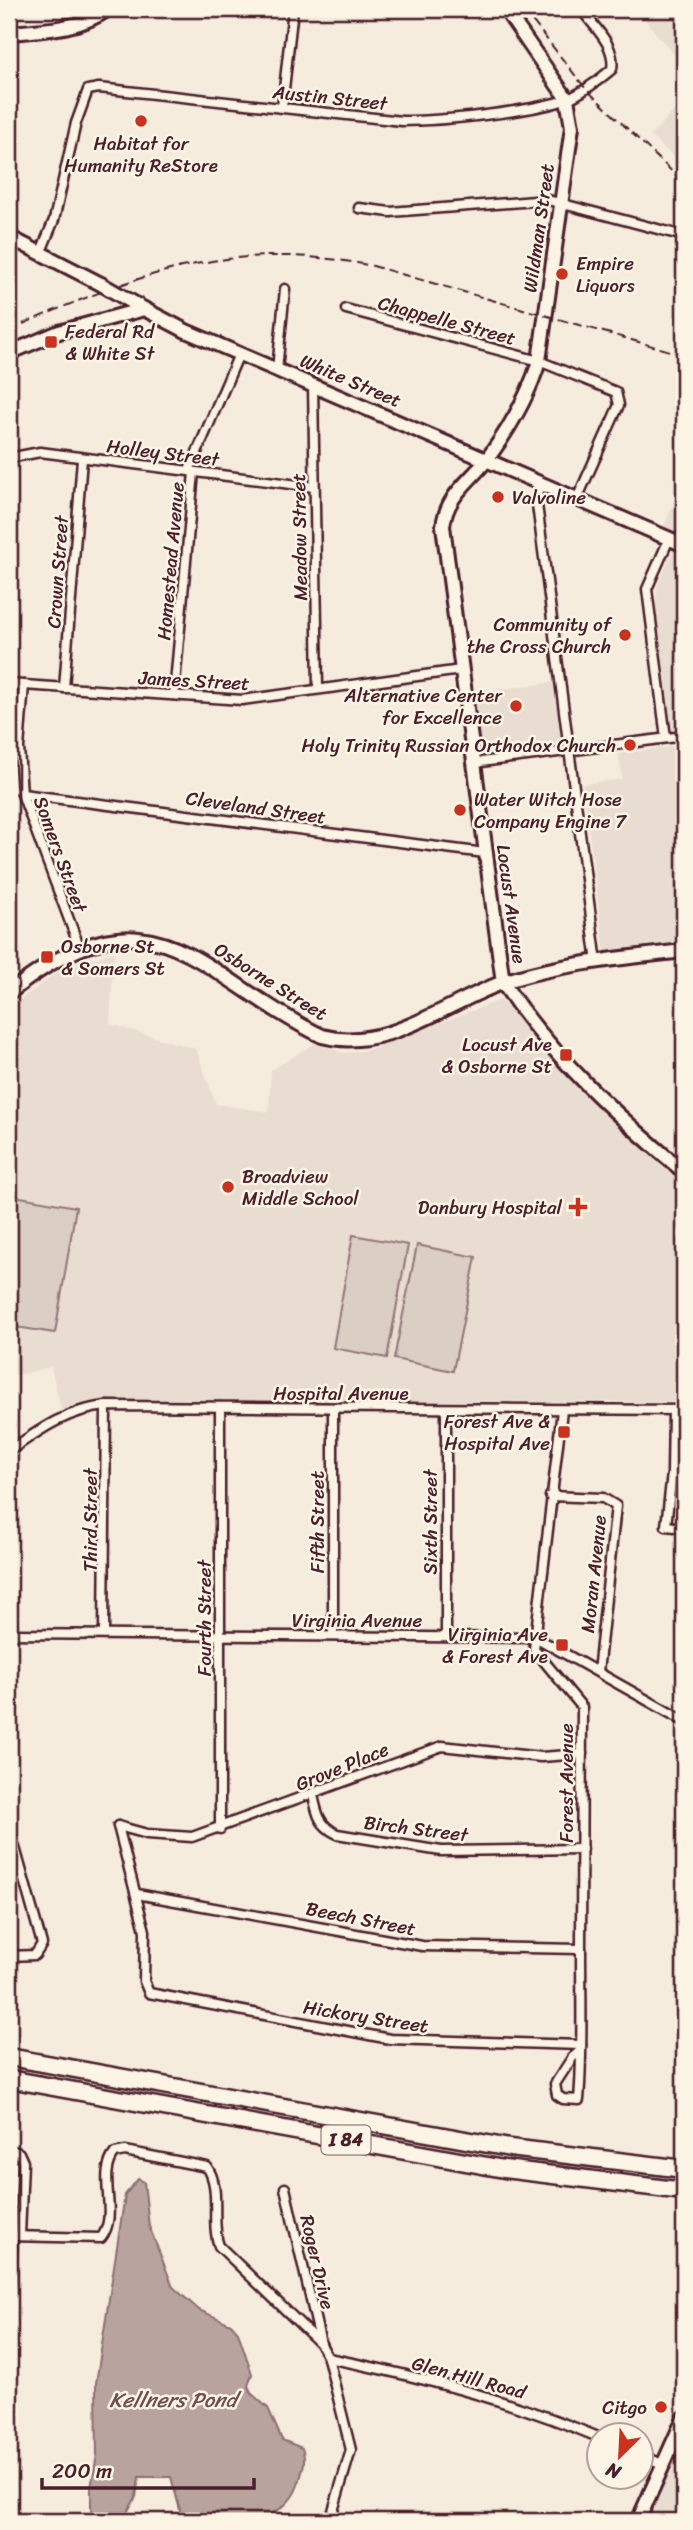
<svg xmlns="http://www.w3.org/2000/svg" width="693" height="2530" viewBox="0 0 693 2530" font-family="Sriracha,sans-serif">
<style>
.built{fill:#e8ddd0}
.green{fill:#dbcec4;stroke:#927678;stroke-width:2}
.water{fill:#b8a39e;stroke:#8c6e70;stroke-width:2}
.lines{fill:none;stroke-linecap:round;stroke-linejoin:round}
.street-casing{stroke:#4a1f2b;stroke-width:13}
.secondary-casing{stroke:#4a1f2b;stroke-width:18}
.primary-casing{stroke:#4a1f2b;stroke-width:18}
.highway-casing{stroke:#4a1f2b;stroke-width:21}
.street{stroke:#fcf5e5;stroke-width:8}
.secondary{stroke:#fcf5e5;stroke-width:12}
.primary{stroke:#fcf5e5;stroke-width:12}
.highway{stroke:#fcf5e5;stroke-width:16}
.rail{stroke:#4a1f2b;stroke-width:2;stroke-dasharray:10 5;stroke-linecap:butt}
.secondary-bridge-casing{stroke:#4a1f2b;stroke-width:18;stroke-linecap:butt}
.secondary-bridge{stroke:#fcf5e5;stroke-width:12}
.poi-dot{fill:#c8321e;stroke:#fcf5e5;stroke-width:2.5}
.labels{text-anchor:middle;stroke-width:5;stroke-linejoin:round;paint-order:stroke}
.shield{fill:#fcf5e5;stroke:#7f5f63;stroke-width:2}
.shield-label{font-size:18px;font-weight:bold;fill:#4a1f2b}
.street-label{font-size:19px;fill:#4a1f2b;stroke:#fcf5e5}
.poi-label{font-size:19px;fill:#4a1f2b;stroke:#fcf5e5;text-anchor:end}
.water-label{font-size:21px;font-style:italic;fill:#704d53;stroke:#fcf5e5}
</style>
<rect width="100%" height="100%" fill="#f5ecde"/>
<filter id="ink" filterUnits="userSpaceOnUse"><feTurbulence type="fractalNoise" baseFrequency=".0143" numOctaves="2"/><feDisplacementMap in="SourceGraphic" scale="14" xChannelSelector="R" yChannelSelector="G"/><feConvolveMatrix kernelMatrix="1 2 1 2 8 2 1 2 1" color-interpolation-filters="sRGB"/></filter>
<g filter="url(#ink)">
<!-- built -->
<g class="built">
<path d="M 636,9 L 684,9 L 684,66 L 660,38 Z"/>
<path d="M 684,100 L 684,166 L 650,136 Z"/>
<path d="M 684,478 L 684,943 L 605,954 L 583,784 L 622,779 L 619,754 L 674,746 L 656,607 L 657,587 L 672,553 L 664,526 Z"/>
<path d="M 556,682 L 562,744 L 480,755 L 472,693 Z"/>
<path d="M 114,952 L 110,1024 L 196,1049 L 216,1104 L 269,1112 L 271,1070 L 314,1044 L 345,1053 L 368,1050 L 501,1000 L 582,1094 L 684,1180 L 684,1402 L 108,1400 L 61,1410 L 51,1367 L 9,1377 L 9,1008 L 62,969 Z"/>
<path d="M 684,2437 L 684,2521 L 644,2521 L 668,2477 Z"/>
</g>
<!-- green -->
<g class="green">
<path d="M 9,1195 L 76,1207 L 55,1333 L 9,1326 Z"/>
<path d="M 353,1235 L 408,1245 L 387,1358 L 333,1348 Z"/>
<path d="M 417,1245 L 476,1257 L 453,1371 L 394,1359 Z"/>
</g>
<!-- water -->
<path class="water" d="M 138,2179 L 144,2182 L 149,2226 L 173,2287 L 199,2310 L 231,2324 L 238,2332 L 252,2374 L 248,2386 L 252,2394 L 268,2408 L 282,2440 L 302,2448 C 307,2461 302,2472 298,2485 C 282,2530 225,2521 183,2521 L 171,2477 L 139,2477 L 136,2497 L 122,2521 L 91,2521 L 91,2487 L 97,2455 L 96,2383 L 125,2195 Z"/>
<g class="lines">
<defs>
<g id="street">
<path d="M 282,107 L 293,9"/>
<path d="M 359,208 L 390,212 L 548,200 L 684,236"/>
<path d="M 40,254 L 54,220 L 76,123 L 88,90 L 99,88 L 402,121 C 442,121 531,112 568,99 C 584,92 599,80 612,69 C 616,45 594,27 581,9"/>
<path d="M 346,309 L 539,361 L 616,392 L 619,405 L 577,499"/>
<path d="M 277,370 L 285,289"/>
<path d="M 313,385 L 318,688"/>
<path d="M 9,458 L 40,452 L 314,487"/>
<path d="M 189,471 L 239,354"/>
<path d="M 541,484 L 536,497 L 597,963"/>
<path d="M 9,684 L 242,700 L 461,670"/>
<path d="M 24,685 L 19,748 L 22,794 L 80,949"/>
<path d="M 64,688 L 82,459"/>
<path d="M 174,695 L 194,472"/>
<path d="M 666,738 L 647,589 L 669,539"/>
<path d="M 473,763 L 684,736"/>
<path d="M 22,794 L 485,853"/>
<path d="M 220,1407 L 220,1829"/>
<path d="M 562,1410 L 534,1649 L 582,1707 C 582,1787 581,1868 581,1949 C 581,1999 583,2050 579,2100 L 563,2099 L 557,2095 L 555,2084 L 572,2058 L 581,2050"/>
<path d="M 673,1410 L 672,1473 L 666,1526 L 684,1528"/>
<path d="M 9,1451 C 41,1429 67,1410 106,1406 L 684,1410"/>
<path d="M 550,1496 L 603,1498 L 616,1506 L 598,1672"/>
<path d="M 9,1634 L 537,1638 L 684,1721"/>
<path d="M 104,1634 L 106,1406"/>
<path d="M 333,1636 L 333,1408"/>
<path d="M 446,1636 L 446,1409"/>
<path d="M 313,1795 C 317,1814 319,1825 337,1834 L 441,1851 L 582,1849"/>
<path d="M 9,1826 L 42,1944 L 35,1955 L 9,1956"/>
<path d="M 118,1826 L 145,1931 L 144,1981 L 149,1993 L 390,2039 L 581,2045"/>
<path d="M 118,1826 L 147,1834 L 192,1837 L 442,1746 L 541,1757 L 582,1754"/>
<path d="M 137,1894 L 422,1946 L 581,1949"/>
<path d="M 9,2149 L 19,2153 L 23,2162 L 20,2236"/>
<path d="M 285,2188 L 321,2344"/>
<path d="M 9,2236 L 101,2238 C 120,2214 96,2176 115,2153 L 125,2151 L 207,2167 C 222,2188 210,2222 219,2246 L 321,2344 L 328,2358 L 351,2450 L 330,2521"/>
<path d="M 9,2296 L 13,2236"/>
<path d="M 328,2358 C 419,2376 513,2401 598,2437"/>
<path d="M 640,2455 L 665,2465"/>
</g>
<g id="secondary">
<path d="M 505,9 L 567,99 L 572,127 L 539,361 C 529,395 509,429 488,458 C 470,482 447,494 443,526 L 503,983 C 552,1057 616,1115 684,1172"/>
<path d="M 9,33 C 43,30 79,30 108,9"/>
<path d="M 9,237 L 101,284"/>
<path d="M 113,291 L 144,309"/>
<path d="M 9,993 C 156,876 195,974 322,1036 C 387,1053 445,1003 504,982 C 556,964 629,957 684,951"/>
<path d="M 638,2521 L 684,2418"/>
</g>
<path id="primary" d="M 9,353 L 59,332 L 144,309 L 186,331 L 684,545"/>
<g id="highway">
<path d="M 9,2057 L 510,2148 L 684,2169"/>
<path d="M 9,2079 L 504,2169 L 684,2191"/>
</g>
</defs>
<!-- street casing -->
<use href="#street" class="street-casing"/>
<!-- secondary casing -->
<use href="#secondary" class="secondary-casing"/>
<!-- primary casing -->
<use href="#primary" class="primary-casing"/>
<!-- highway casing -->
<use href="#highway" class="highway-casing"/>
<!-- street -->
<use href="#street" class="street"/>
<!-- secondary -->
<use href="#secondary" class="secondary"/>
<!-- primary -->
<use href="#primary" class="primary"/>
<!-- highway -->
<use href="#highway" class="highway"/>
<!-- rail -->
<g class="rail">
<path d="M 523,9 L 586,89 L 684,183"/>
<path d="M 9,330 C 138,274 230,237 373,266 L 684,355"/>
</g>
<defs>
<path id="secondary-bridge" d="M 101,284 L 113,291"/>
</defs>
<!-- secondary-bridge casing -->
<use href="#secondary-bridge" class="secondary-bridge-casing"/>
<!-- secondary-bridge -->
<use href="#secondary-bridge" class="secondary-bridge"/>
</g>
</g>
<!-- markers -->
<g class="poi-dot">
<circle cx="141" cy="121" r="7"/>
<circle cx="562" cy="274" r="7"/>
<rect x="44" y="335" width="14" height="14" rx="3.5"/>
<circle cx="498" cy="497" r="7"/>
<circle cx="625" cy="635" r="7"/>
<circle cx="516" cy="706" r="7"/>
<circle cx="630" cy="745" r="7"/>
<circle cx="460" cy="810" r="7"/>
<rect x="40" y="950" width="14" height="14" rx="3.5"/>
<rect x="559" y="1048" width="14" height="14" rx="3.5"/>
<circle cx="228" cy="1187" r="7"/>
<path d="M574.5 1196.5h7v7h7v7h-7v7h-7v-7h-7v-7h7z"/>
<rect x="557" y="1425" width="14" height="14" rx="3.5"/>
<rect x="555" y="1638" width="14" height="14" rx="3.5"/>
<circle cx="661" cy="2407" r="7"/>
</g>
<g class="labels">
<!-- shield labels -->
<rect class="shield" x="321.5" y="2125.5" width="49" height="29" rx="5"/>
<g class="shield-label">
<text x="346" y="2146">I 84</text>
</g>
<!-- street labels -->
<g class="street-label">
<text transform="translate(330 97) rotate(6)" y="7">Austin Street</text>
<text transform="translate(538 228) rotate(-82)" y="7">Wildman Street</text>
<text transform="translate(447 320) rotate(15)" y="7">Chappelle Street</text>
<text transform="translate(351 380) rotate(23)" y="7">White Street</text>
<text transform="translate(163 452) rotate(7)" y="7">Holley Street</text>
<text transform="translate(299 537) rotate(-91)" y="7">Meadow Street</text>
<text transform="translate(170 561) rotate(-85)" y="7">Homestead Avenue</text>
<text transform="translate(57 572) rotate(-86)" y="7">Crown Street</text>
<text transform="translate(194 680) rotate(3)" y="7">James Street</text>
<text transform="translate(256 807) rotate(8)" y="7">Cleveland Street</text>
<text transform="translate(61 854) rotate(70)" y="7">Somers Street</text>
<text transform="translate(512 904) rotate(82)" y="7">Locust Avenue</text>
<text transform="translate(271 981) rotate(32)" y="7">Osborne Street</text>
<text x="341" y="1400">Hospital Avenue</text>
<text transform="translate(90 1520) rotate(-90)" y="7">Third Street</text>
<text transform="translate(317 1522) rotate(-90)" y="7">Fifth Street</text>
<text transform="translate(430 1522) rotate(-90)" y="7">Sixth Street</text>
<text transform="translate(593 1574) rotate(-84)" y="7">Moran Avenue</text>
<text transform="translate(204 1618) rotate(-90)" y="7">Fourth Street</text>
<text x="357" y="1627">Virginia Avenue</text>
<text transform="translate(342 1766) rotate(-22)" y="7">Grove Place</text>
<text transform="translate(566 1783) rotate(-90)" y="7">Forest Avenue</text>
<text transform="translate(416 1828) rotate(7)" y="7">Birch Street</text>
<text transform="translate(361 1918) rotate(11)" y="7">Beech Street</text>
<text transform="translate(366 2016) rotate(9)" y="7">Hickory Street</text>
<text transform="translate(318 2262) rotate(77)" y="7">Roger Drive</text>
<text transform="translate(469 2377) rotate(15)" y="7">Glen Hill Road</text>
</g>
<!-- poi labels -->
<g class="poi-label">
<text x="141" y="150" text-anchor="middle">Habitat for<tspan x="141" dy="22">Humanity ReStore</tspan></text>
<text x="576" y="270" text-anchor="start">Empire<tspan x="576" dy="22">Liquors</tspan></text>
<text x="65" y="338" text-anchor="start">Federal Rd<tspan x="65" dy="22">&amp; White St</tspan></text>
<text x="512" y="504" text-anchor="start">Valvoline</text>
<text x="611" y="631">Community of<tspan x="611" dy="22">the Cross Church</tspan></text>
<text x="502" y="702">Alternative Center<tspan x="502" dy="22">for Excellence</tspan></text>
<text x="616" y="752">Holy Trinity Russian Orthodox Church</text>
<text x="474" y="806" text-anchor="start">Water Witch Hose<tspan x="474" dy="22">Company Engine 7</tspan></text>
<text x="61" y="953" text-anchor="start">Osborne St<tspan x="61" dy="22">&amp; Somers St</tspan></text>
<text x="552" y="1051">Locust Ave<tspan x="552" dy="22">&amp; Osborne St</tspan></text>
<text x="242" y="1183" text-anchor="start">Broadview<tspan x="242" dy="22">Middle School</tspan></text>
<text x="562" y="1214">Danbury Hospital</text>
<text x="550" y="1428">Forest Ave &amp;<tspan x="550" dy="22">Hospital Ave</tspan></text>
<text x="548" y="1641">Virginia Ave<tspan x="548" dy="22">&amp; Forest Ave</tspan></text>
<text x="647" y="2414">Citgo</text>
</g>
<!-- water labels -->
<g class="water-label">
<text x="173" y="2407">Kellners Pond</text>
</g>
</g>
<!-- margin -->
<rect width="693" height="2530" fill="none" stroke="#fcf5e5" stroke-width="35"/>
<rect x="18" y="18" width="658" height="2495" fill="none" stroke="#4a1f2b" stroke-width="2.5" filter="url(#ink)"/>
<!-- north arrow -->
<g transform="translate(620 2456) rotate(204)"><circle r="33" fill="#fcf5e5" stroke="#b59f9b" stroke-width="2"/>
<path d="M0-5L12 26L0 18L-12 26Z" fill="#c8321e"/>
<text y="-10" font-size="19" font-weight="bold" text-anchor="middle" fill="#4a1f2b">N</text>
</g>
<!-- scale -->
<path d="M42 2478v10h212v-10" fill="none" stroke="#4a1f2b" stroke-width="3.5"/>
<text x="52" y="2478" font-size="21" fill="#4a1f2b" stroke="#fcf5e5" stroke-width="5" paint-order="stroke">200 m</text>
</svg>
